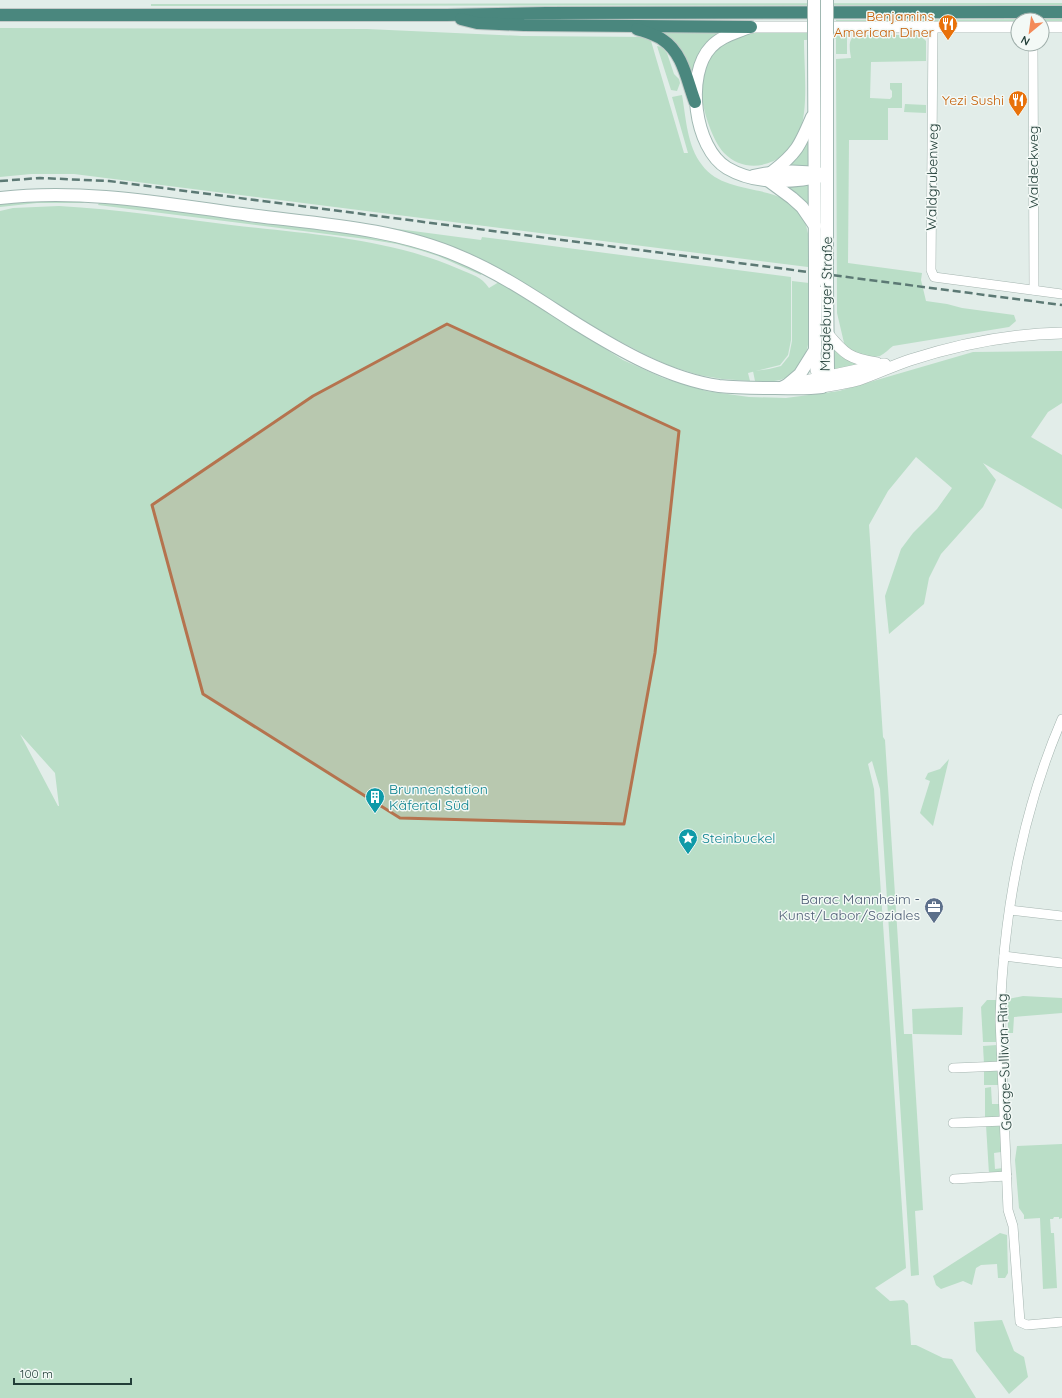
<svg xmlns="http://www.w3.org/2000/svg" width="1062" height="1398" viewBox="0 0 1062 1398" font-family="Quicksand,sans-serif">
<style>
.green{fill:#badec7;fill-rule:evenodd}
.lines{fill:none;stroke-linecap:round;stroke-linejoin:round}
.minor-casing{stroke:#a5b5b0;stroke-width:10}
.tertiary-casing{stroke:#a5b5b0;stroke-width:12}
.secondary-casing{stroke:#a0b8b2;stroke-width:14}
.trunk-casing{stroke:#c1c9c7;stroke-width:14}
.minor{stroke:#fff;stroke-width:9}
.tertiary{stroke:#fff;stroke-width:11}
.secondary{stroke:#fff;stroke-width:12}
.trunk{stroke:#4a877e;stroke-width:12}
.rail{stroke:#5c7974;stroke-width:2.5;stroke-dasharray:8 4;stroke-linecap:butt}
.secondary-bridge-casing{stroke:#a0b8b2;stroke-width:14;stroke-linecap:butt}
.secondary-bridge{stroke:#fff;stroke-width:12}
.marked{fill:#b5734e;fill-opacity:0.2;stroke:#b5734e;stroke-width:3;stroke-linejoin:round}
.labels{text-anchor:middle;stroke-width:3;stroke-linejoin:round;paint-order:stroke}
.food-label{font-size:14px;fill:#c56008;stroke:#f3f9f6;text-anchor:end}
.street-label{font-size:14px;fill:#223e38;stroke:#f3f9f6}
.culture-label{font-size:14px;fill:#0d838f;stroke:#f3f9f6;text-anchor:start}
.service-label{font-size:14px;fill:#4e5e75;stroke:#f3f9f6;text-anchor:end}
</style>
<rect width="100%" height="100%" fill="#e2ede9"/>
<!-- green -->
<g class="green">
<path d="M 1062,3 L 1062,5 L 151,6 L 151,4 Z"/>
<path d="M 1062,19 L 1062,22 L 1042,22 L 1042,20 L 1018,20 L 1018,22 L 836,22 L 836,20 Z"/>
<path d="M 0,28 L 367,29 L 522,36 L 648,37 L 651,41 L 684,153 L 688,153 L 672,97 L 682,95 C 686,118 687,146 702,165 C 726,198 782,181 803,216 C 806,222 807,231 809,237 C 810,246 808,258 808,267 L 74,174 L 31,174 L 0,177 Z"/>
<path d="M 730,28 L 720,35 L 694,85 L 653,29 Z"/>
<path d="M 753,33 L 847,33 L 847,54 L 836,54 L 836,39 L 804,40 C 804,67 809,110 799,134 C 787,163 749,178 724,153 C 709,137 696,90 702,69 C 703,66 711,51 714,48 C 718,44 733,37 738,35 C 743,34 749,34 753,33 Z"/>
<path d="M 856,35 L 920,35 L 926,41 L 926,61 L 871,62 L 870,98 L 890,99 L 892,97 L 892,91 L 890,89 L 890,83 L 902,83 L 902,108 L 888,108 L 888,140 L 849,140 L 848,263 L 922,273 L 921,280 L 926,301 L 947,304 L 962,308 L 1014,315 L 1016,321 L 1009,327 L 893,346 C 889,349 884,354 880,356 C 867,359 855,354 845,347 L 837,313 L 836,59 L 851,58 C 850,50 847,39 856,35 Z"/>
<path d="M 657,46 L 662,47 L 667,53 L 674,74 L 679,79 L 680,83 L 677,91 L 671,90 Z"/>
<path d="M 905,104 L 926,105 L 926,113 L 904,112 Z"/>
<path d="M 809,137 L 809,166 L 785,167 Z"/>
<path d="M 808,185 L 809,186 L 809,207 L 782,186 Z"/>
<path d="M 36,200 L 82,200 L 84,203 L 37,203 L 0,207 L 0,203 Z"/>
<path d="M 100,201 L 244,219 C 249,223 256,224 262,221 L 366,235 L 398,241 L 439,253 L 482,272 L 481,275 L 438,256 L 419,250 L 397,244 L 366,239 L 98,205 Z"/>
<path d="M 59,206 C 117,209 174,218 231,225 C 307,234 388,238 459,269 C 472,275 481,276 489,288 L 499,282 L 623,360 L 663,378 L 706,391 L 749,397 L 786,398 L 839,391 L 973,352 L 1062,351 L 1062,403 L 1048,412 L 1031,437 L 1062,455 L 1062,509 L 983,463 L 996,480 L 983,507 L 941,554 L 929,578 L 924,604 L 889,634 L 885,596 L 901,549 L 913,533 L 937,509 L 952,488 L 916,457 L 888,491 L 869,525 L 883,737 L 885,740 L 904,1034 L 912,1034 L 923,1210 L 915,1211 L 919,1275 L 911,1276 L 880,789 L 872,761 L 868,764 L 874,789 L 906,1268 L 875,1288 L 890,1301 L 904,1300 L 908,1304 L 911,1345 L 916,1345 L 943,1358 L 952,1359 L 976,1398 L 0,1398 L 0,211 L 13,208 ZM 20,734 L 55,773 L 59,806 L 58,806 Z"/>
<path d="M 330,220 L 481,240 L 482,237 L 791,277 L 791,340 L 788,355 L 780,365 L 748,373 L 750,381 L 722,379 L 699,375 L 670,366 L 646,355 L 606,334 L 495,269 Z"/>
<path d="M 792,281 L 809,283 C 809,314 819,367 780,380 C 773,382 763,381 755,381 L 753,371 L 769,369 L 781,366 L 789,356 L 792,341 Z"/>
<path d="M 832,344 L 862,364 L 833,373 Z"/>
<path d="M 949,759 L 933,826 L 920,813 L 930,781 L 925,779 L 928,773 L 940,769 Z"/>
<path d="M 1023,996 L 1062,998 L 1062,1013 L 1014,1017 L 1013,1033 L 1008,1033 L 1008,999 Z"/>
<path d="M 987,1000 L 996,1000 L 997,1042 L 983,1042 L 981,1007 Z"/>
<path d="M 963,1007 L 962,1035 L 913,1034 L 912,1009 Z"/>
<path d="M 997,1045 L 998,1061 L 996,1063 L 984,1064 L 983,1046 Z"/>
<path d="M 995,1070 L 998,1072 L 998,1085 L 984,1085 L 984,1071 Z"/>
<path d="M 991,1087 L 992,1104 L 999,1104 L 1000,1118 L 985,1118 L 985,1088 Z"/>
<path d="M 986,1125 L 996,1125 L 999,1126 L 1001,1129 L 1001,1152 L 994,1153 L 995,1169 L 1003,1168 L 1002,1172 L 989,1174 Z"/>
<path d="M 1062,1144 L 1062,1218 L 1059,1219 L 1059,1217 L 1054,1217 L 1053,1219 L 1050,1219 L 1051,1233 L 1054,1233 L 1057,1288 L 1043,1289 L 1040,1218 L 1024,1219 L 1024,1215 L 1019,1208 L 1015,1160 L 1017,1146 Z"/>
<path d="M 1000,1233 L 1007,1235 L 1008,1273 L 1005,1278 L 998,1278 L 997,1264 L 981,1265 L 976,1268 L 972,1285 L 963,1281 L 941,1289 L 936,1285 L 933,1276 Z"/>
<path d="M 1002,1320 L 1014,1351 L 1024,1357 L 1028,1377 L 1009,1394 L 976,1351 L 974,1322 Z"/>
</g>
<g class="lines">
<defs>
<g id="minor">
<path d="M 933,28 L 931,270 L 934,277 L 1062,294"/>
<path d="M 1033,44 L 1034,290"/>
<path d="M 1062,719 C 1022,812 1003,917 1000,1019 L 1008,1210 L 1013,1226 L 1020,1322 L 1027,1325 L 1062,1322"/>
<path d="M 1010,910 L 1062,916"/>
<path d="M 1004,956 L 1062,963"/>
<path d="M 953,1068 L 1002,1066"/>
<path d="M 953,1123 L 1005,1121"/>
<path d="M 954,1179 L 1007,1176"/>
</g>
<g id="tertiary">
<path d="M 751,27 L 1018,27"/>
<path d="M 1042,27 L 1062,27"/>
<path d="M 827,333 C 844,354 850,359 877,363"/>
<path d="M 815,350 L 816,370 L 822,387 C 834,385 847,383 858,380 C 876,374 892,366 910,360 C 959,344 1010,334 1062,333"/>
<path d="M 787,385 L 885,364"/>
</g>
<g id="secondary">
<path d="M 749,27 C 736,33 721,36 711,47 C 685,74 694,148 727,168 C 758,186 794,183 827,175"/>
<path d="M 814,41 L 815,265"/>
<path d="M 827,42 L 827,266"/>
<path d="M 772,172 C 797,153 800,145 812,117"/>
<path d="M 753,176 C 778,170 798,170 822,174"/>
<path d="M 769,181 L 792,198 L 802,207 L 815,226"/>
<path d="M 0,198 C 83,188 167,204 249,215 C 320,224 395,228 461,257 C 502,274 539,300 577,324 C 619,350 669,379 719,386 C 737,388 756,388 775,388 C 792,388 806,389 822,387 L 828,370 L 827,287"/>
<path d="M 781,388 L 787,385 L 800,374 L 815,350 L 815,284"/>
</g>
<g id="trunk">
<path d="M 0,15 L 447,15 L 546,13 L 1062,12"/>
<path d="M 461,19 L 477,23 L 524,25 L 751,27"/>
<path d="M 637,29 C 646,32 655,34 663,40 C 683,53 687,81 695,102"/>
</g>
</defs>
<!-- minor casing -->
<use href="#minor" class="minor-casing"/>
<!-- tertiary casing -->
<use href="#tertiary" class="tertiary-casing"/>
<!-- secondary casing -->
<use href="#secondary" class="secondary-casing"/>
<!-- trunk casing -->
<use href="#trunk" class="trunk-casing"/>
<!-- minor -->
<use href="#minor" class="minor"/>
<!-- tertiary -->
<use href="#tertiary" class="tertiary"/>
<!-- secondary -->
<use href="#secondary" class="secondary"/>
<!-- trunk -->
<use href="#trunk" class="trunk"/>
<!-- rail -->
<path class="rail" d="M 0,181 L 40,178 L 109,181 L 1062,305"/>
<defs>
<g id="secondary-bridge">
<path d="M 814,0 L 814,41"/>
<path d="M 827,42 L 827,0"/>
<path d="M 815,265 L 815,284"/>
<path d="M 827,287 L 827,266"/>
</g>
</defs>
<!-- secondary-bridge casing -->
<use href="#secondary-bridge" class="secondary-bridge-casing"/>
<!-- secondary-bridge -->
<use href="#secondary-bridge" class="secondary-bridge"/>
</g>
<!-- marked area -->
<path class="marked" d="M 447,324 L 679,431 L 655,653 L 624,824 L 400,818 L 203,694 L 152,505 L 313,396 Z"/>
<!-- icons -->
<defs>
<symbol id="restaurant-pin" viewBox="-11 -11 22 30"><path d="M0 17L-7.5 6A9.5 9.5 0 1 1 7.5 6Z" fill="#e8710a" stroke="#f3f9f6"/><path d="M-5-6h1v4h1v-4h1v4h1v-4h1v5L-1.5 .5V6h-2V.5L-5-1ZM5-6V6H3V1.5H1.5Q1.5-4 5-6Z" fill="#fff"/></symbol>
<symbol id="building-pin" viewBox="-11 -11 22 30"><path d="M0 17L-7.5 6A9.5 9.5 0 1 1 7.5 6Z" fill="#0f9aa8" stroke="#f3f9f6"/><path d="M-4-6H4V6H1V3H-1V6H-4ZM-2.5-4.3h1.7v1.8h-1.7ZM.8-4.3h1.7v1.8H.8ZM-2.5-1h1.7V.8h-1.7ZM.8-1h1.7V.8H.8Z" fill="#fff"/></symbol>
<symbol id="sight-pin" viewBox="-11 -11 22 30"><path d="M0 17L-7.5 6A9.5 9.5 0 1 1 7.5 6Z" fill="#0f9aa8" stroke="#f3f9f6"/><path d="M0-6L1.8-2.2L6-1.7L2.9 1.2L3.7 5.4L0 3.3L-3.7 5.4L-2.9 1.2L-6-1.7L-1.8-2.2Z" fill="#fff"/></symbol>
<symbol id="office-pin" viewBox="-11 -11 22 30"><path d="M0 17L-7.5 6A9.5 9.5 0 1 1 7.5 6Z" fill="#5c6f8a" stroke="#f3f9f6"/><path d="M-6-3h4V-5.5h4V-3h4V5H-6ZM-1-4.5V-3h2v-1.5ZM-6 0V1H6V0Z" fill="#fff"/></symbol>
</defs>
<g fill-rule="evenodd">
<use href="#restaurant-pin" x="937" y="13" width="22" height="30"/>
<use href="#restaurant-pin" x="1007" y="89" width="22" height="30"/>
<use href="#building-pin" x="364" y="786" width="22" height="30"/>
<use href="#sight-pin" x="677" y="827" width="22" height="30"/>
<use href="#office-pin" x="923" y="896" width="22" height="30"/>
</g>
<g class="labels">
<!-- food labels -->
<g class="food-label">
<text x="934" y="21">Benjamins<tspan x="934" dy="16">American Diner</tspan></text>
<text x="1004" y="105">Yezi Sushi</text>
</g>
<!-- street labels -->
<g class="street-label">
<text transform="translate(1033 167) rotate(-90)" y="5">Waldeckweg</text>
<text transform="translate(932 177) rotate(-89)" y="5">Waldgrubenweg</text>
<text transform="translate(826 304) rotate(-89)" y="5">Magdeburger Straße</text>
<text transform="translate(1004 1062) rotate(-92)" y="5">George-Sullivan-Ring</text>
</g>
<!-- culture labels -->
<g class="culture-label">
<text x="389" y="794">Brunnenstation<tspan x="389" dy="16">Käfertal Süd</tspan></text>
<text x="702" y="843">Steinbuckel</text>
</g>
<!-- service labels -->
<g class="service-label">
<text x="920" y="904">Barac Mannheim -<tspan x="920" dy="16">Kunst/Labor/Soziales</tspan></text>
</g>
</g>
<!-- north arrow -->
<g transform="translate(1030 32) rotate(209)"><circle r="19" fill="#f3f9f6" stroke="#9faeaa"/>
<path d="M0-3L7 15L0 10L-7 15Z" fill="#f48a58"/>
<text y="-6" font-size="11" font-weight="bold" text-anchor="middle" fill="#223e38">N</text>
</g>
<!-- scale -->
<path d="M14 1378v6h117v-6" fill="none" stroke="#223e38" stroke-width="2"/>
<text x="20" y="1378" font-size="12" fill="#223e38" stroke="#f3f9f6" stroke-width="3" paint-order="stroke">100 m</text>
</svg>
